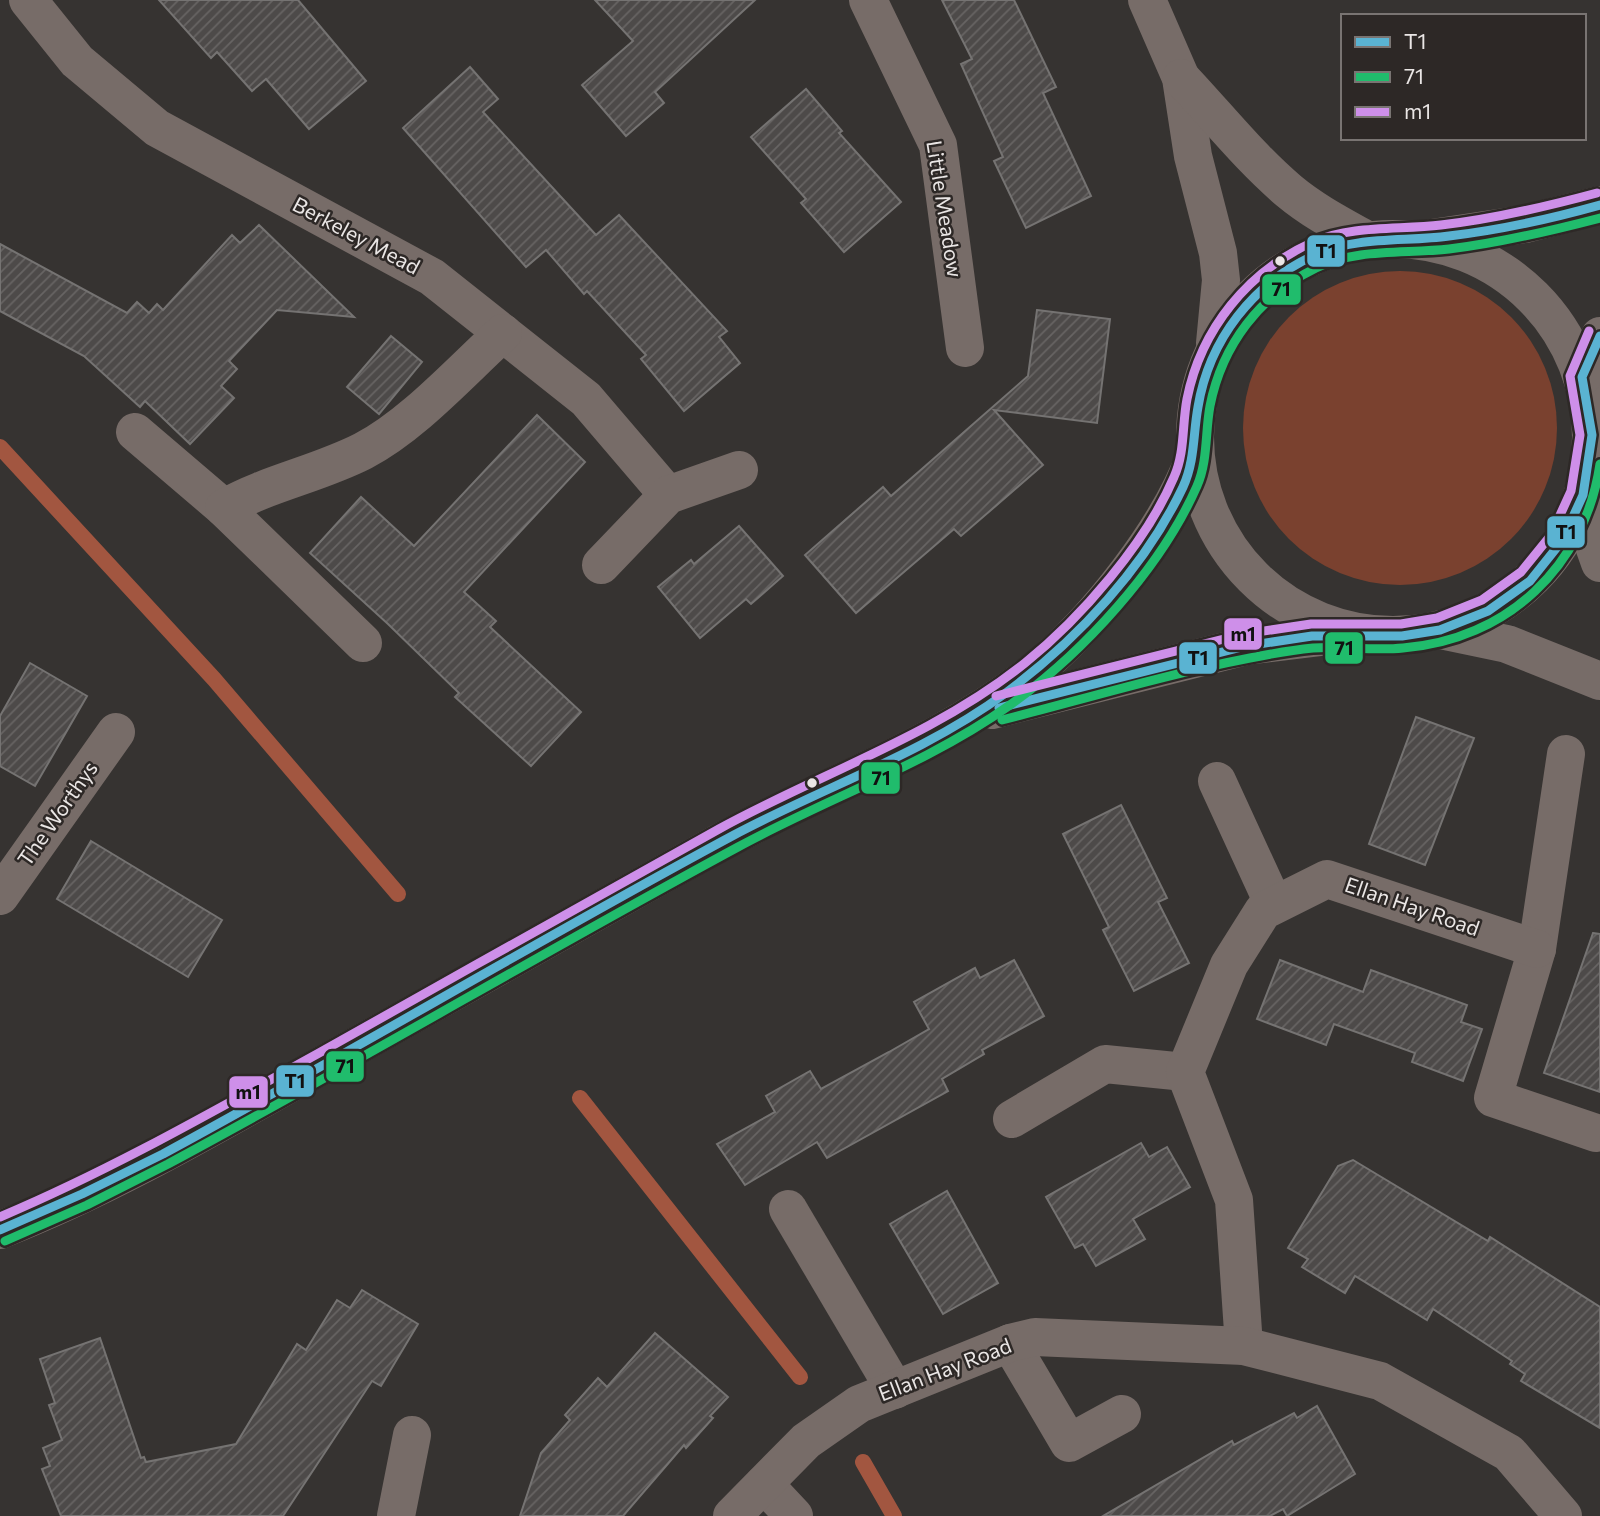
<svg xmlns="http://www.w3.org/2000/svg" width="1600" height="1516" viewBox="0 0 1600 1516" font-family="Commissioner,sans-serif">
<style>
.grass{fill:#7a412f}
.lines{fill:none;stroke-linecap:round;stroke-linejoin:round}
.stream{stroke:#a25640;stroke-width:16}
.building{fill:url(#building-hatch);stroke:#757372;stroke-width:2}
.minor{stroke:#776c68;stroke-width:38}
.bus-1-casing{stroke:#2d2826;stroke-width:14}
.bus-2-casing{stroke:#2d2826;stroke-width:14}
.bus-3-casing{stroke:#2d2826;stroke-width:14}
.bus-1{stroke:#5ab3d2;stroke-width:9}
.bus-2{stroke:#20bc6c;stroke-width:9}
.bus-3{stroke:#ce8fe9;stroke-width:9}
.bus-dot{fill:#eae6e5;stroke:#2d2826;stroke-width:2.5}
.labels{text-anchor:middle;stroke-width:5;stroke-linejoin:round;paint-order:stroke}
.street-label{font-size:21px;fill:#eae6e5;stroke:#2d2826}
.line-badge{stroke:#2d2826;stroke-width:2.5}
.pale-badge-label{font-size:19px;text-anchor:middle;font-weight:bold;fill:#111}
</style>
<defs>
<pattern id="building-hatch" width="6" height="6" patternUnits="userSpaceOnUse" patternTransform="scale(1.75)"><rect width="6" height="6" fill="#4d4a49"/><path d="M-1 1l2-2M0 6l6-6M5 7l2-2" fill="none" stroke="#676463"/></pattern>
</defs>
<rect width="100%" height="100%" fill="#363331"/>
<!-- grass -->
<circle class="grass" cx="1400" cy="428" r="157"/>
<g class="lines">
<!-- stream -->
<g class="stream">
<path d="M 0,447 L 214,679 L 398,894"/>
<path d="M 580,1098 L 800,1377"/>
<path d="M 863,1462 L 894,1516"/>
</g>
</g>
<!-- building -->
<g class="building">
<path d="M 159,0 L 298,0 L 366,81 L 309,129 L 266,79 L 252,91 L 217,52 L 211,58 Z"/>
<path d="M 595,0 L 755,0 L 655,92 L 664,103 L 626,136 L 582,85 L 633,41 Z"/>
<path d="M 942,0 L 1014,0 L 1056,87 L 1043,93 L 1091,196 L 1026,228 L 994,161 L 1003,157 L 961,64 L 972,59 Z"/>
<path d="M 470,67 L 498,99 L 483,112 L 596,235 L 619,215 L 727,331 L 719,337 L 740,363 L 684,411 L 641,359 L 646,355 L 587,291 L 584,294 L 546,250 L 526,267 L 403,128 Z"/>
<path d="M 806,89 L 842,131 L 839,133 L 901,202 L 844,252 L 801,203 L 806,199 L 751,137 Z"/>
<path d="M 259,225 L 354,317 L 277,310 L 229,361 L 237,369 L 221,386 L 234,398 L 190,444 L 145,401 L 140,407 L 84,356 L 0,311 L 0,244 L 127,313 L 137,302 L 149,313 L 157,304 L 163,310 L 232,235 L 240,243 Z"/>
<path d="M 1037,310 L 1110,319 L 1097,423 L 994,410 L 1043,465 L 961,536 L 954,529 L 856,613 L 805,555 L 883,487 L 891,496 L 1028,376 Z"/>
<path d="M 391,336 L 422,362 L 379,414 L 347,387 Z"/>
<path d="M 537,415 L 585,462 L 464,592 L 496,621 L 490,627 L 581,712 L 531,766 L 455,697 L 459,693 L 388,624 L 310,553 L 361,497 L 414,546 Z"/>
<path d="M 739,526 L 783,576 L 751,604 L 746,599 L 700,638 L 658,587 L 691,560 L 694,564 Z"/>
<path d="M 30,663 L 87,696 L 35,786 L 0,766 L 0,716 Z"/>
<path d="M 1416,717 L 1474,738 L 1425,865 L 1369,844 Z"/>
<path d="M 1121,805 L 1167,898 L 1158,902 L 1189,963 L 1134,991 L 1103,930 L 1109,927 L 1063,834 Z"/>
<path d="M 91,841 L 222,920 L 188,977 L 57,899 Z"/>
<path d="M 1593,933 L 1600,934 L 1600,1092 L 1544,1073 Z"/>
<path d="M 1014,960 L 1044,1016 L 982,1050 L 984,1054 L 942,1079 L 948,1091 L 827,1158 L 817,1142 L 745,1185 L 717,1144 L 775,1112 L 766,1096 L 810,1071 L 821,1089 L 889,1052 L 929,1029 L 914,1002 L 975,968 L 980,978 Z"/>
<path d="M 1280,960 L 1363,992 L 1371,970 L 1467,1005 L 1461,1022 L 1482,1029 L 1463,1081 L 1412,1062 L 1415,1053 L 1334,1024 L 1326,1045 L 1257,1019 Z"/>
<path d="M 1141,1143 L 1149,1157 L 1167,1147 L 1190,1187 L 1133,1219 L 1145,1239 L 1096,1266 L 1083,1244 L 1075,1248 L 1046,1197 Z"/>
<path d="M 1353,1160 L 1488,1241 L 1490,1237 L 1600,1307 L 1600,1428 L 1521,1381 L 1525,1374 L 1510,1364 L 1512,1361 L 1433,1309 L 1427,1320 L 1355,1276 L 1345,1293 L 1302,1267 L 1308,1259 L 1288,1248 L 1338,1166 Z"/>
<path d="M 947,1191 L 998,1283 L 943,1314 L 890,1224 Z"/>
<path d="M 362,1290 L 418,1324 L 381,1386 L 372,1381 L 283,1516 L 61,1516 L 42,1469 L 50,1466 L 43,1448 L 62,1440 L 49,1405 L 55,1403 L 40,1359 L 100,1338 L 141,1458 L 144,1457 L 146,1462 L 236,1444 L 297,1344 L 306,1350 L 337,1300 L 350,1308 Z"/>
<path d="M 655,1333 L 728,1397 L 710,1416 L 713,1418 L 686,1448 L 684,1445 L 623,1516 L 520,1516 L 541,1453 L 570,1420 L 565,1415 L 598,1378 L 607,1387 Z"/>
<path d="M 1317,1406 L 1355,1474 L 1287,1516 L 1283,1509 L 1270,1516 L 1103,1516 L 1232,1441 L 1234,1445 L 1294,1413 L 1297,1418 Z"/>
</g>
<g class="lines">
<!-- minor -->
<g class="minor">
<path d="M 28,0 L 77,61 L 157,128 L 432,277 L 586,399 L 668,495"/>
<path d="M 868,0 L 938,145 L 965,348"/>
<path d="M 1147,0 L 1181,78 L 1193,156 L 1218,253 L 1221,280 L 1215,343"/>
<path d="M 1181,78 C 1217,116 1249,157 1289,191 C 1313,211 1340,225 1367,240"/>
<path d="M 1432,238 L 1525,224 L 1600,205"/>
<circle cx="1393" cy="437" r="198"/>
<path d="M 1582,377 L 1600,336"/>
<path d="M 135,432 L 224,508"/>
<path d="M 1583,495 L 1589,532 L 1600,563"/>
<path d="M 601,565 L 668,495 L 739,470"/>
<path d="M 1440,630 L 1507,644 L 1600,681"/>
<path d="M 363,643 L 224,508 C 268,483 318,474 363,451 C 413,425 461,371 503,333"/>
<path d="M 992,710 L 1246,646 L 1346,634"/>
<path d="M 1566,754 L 1537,949 L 1493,1098 L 1596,1133"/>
<path d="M 1217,781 L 1274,905"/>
<path d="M 0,896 L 116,732"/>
<path d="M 1012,1119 L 1105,1064 L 1185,1072"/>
<path d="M 788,1209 L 895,1390"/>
<path d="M 0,1230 C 110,1187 214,1126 317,1068 C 451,994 584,919 717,844 C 822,786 942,746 1036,670 C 1096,621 1168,529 1195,456"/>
<path d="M 1010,1343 L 1069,1443 L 1122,1414"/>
<path d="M 1244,1346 L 1234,1200 L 1185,1072 L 1229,965 L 1263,911 L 1327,879 L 1537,949"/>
<path d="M 764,1484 L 794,1516"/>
<path d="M 396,1516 L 412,1435"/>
<path d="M 732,1516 L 806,1441 L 859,1404 L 1010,1343 L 1035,1337 L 1244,1346 L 1380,1381 L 1509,1453 L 1563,1516"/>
</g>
<defs>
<g id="bus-1">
<path d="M 999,708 L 1246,646 L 1312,636 L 1402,636 L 1440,630 L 1488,611 L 1530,581 L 1562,541 L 1583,495 L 1592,435 L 1582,377 L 1600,336"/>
<path d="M 0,1230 L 82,1194 L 163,1154 C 355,1050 542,938 734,835 C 824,787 925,753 1007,692 C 1078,639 1145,567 1183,487 C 1195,461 1193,434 1198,407 C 1209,340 1253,283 1315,255 C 1356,236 1405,242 1449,236 C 1500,230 1550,219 1600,205"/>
</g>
<g id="bus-2">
<path d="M 1002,720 C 1084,699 1167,674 1250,658 C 1270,654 1292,650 1313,648 C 1343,646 1373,651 1403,648 C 1507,640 1585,566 1600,464"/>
<path d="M 5,1241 L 87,1205 L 168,1164 C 360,1061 547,950 738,847 C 828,798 927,764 1010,705 C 1083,653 1161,568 1197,486 C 1208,461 1205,433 1210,406 C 1222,345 1260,295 1316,268 C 1356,248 1405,254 1449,249 C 1500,243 1550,231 1600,218"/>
</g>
<g id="bus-3">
<path d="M 996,696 L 1244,634 L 1311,624 L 1401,624 L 1437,618 L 1482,600 L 1521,572 L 1551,535 L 1571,491 L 1580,435 L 1570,376 L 1589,331"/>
<path d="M 0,1217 C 111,1170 214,1111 319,1053 C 452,978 586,903 719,829 C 821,773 934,736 1025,663 C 1081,618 1146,543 1174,477 C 1185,453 1182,425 1187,399 C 1201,329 1248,271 1313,242 C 1352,225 1398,230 1441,225 C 1494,219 1545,207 1597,193"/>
</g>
</defs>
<!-- bus-1 casing -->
<use href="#bus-1" class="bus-1-casing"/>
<!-- bus-2 casing -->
<use href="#bus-2" class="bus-2-casing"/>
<!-- bus-3 casing -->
<use href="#bus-3" class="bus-3-casing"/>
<!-- bus-1 -->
<use href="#bus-1" class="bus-1"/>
<!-- bus-2 -->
<use href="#bus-2" class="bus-2"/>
<!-- bus-3 -->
<use href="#bus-3" class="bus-3"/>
</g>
<!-- markers -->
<g class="bus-dot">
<circle cx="1280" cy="261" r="6"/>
<circle cx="812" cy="783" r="6"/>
</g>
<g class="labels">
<!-- street labels -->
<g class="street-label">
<text transform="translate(944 209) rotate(81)" y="7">Little Meadow</text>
<text transform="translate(356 236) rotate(28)" y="7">Berkeley Mead</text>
<text transform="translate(58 814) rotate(-55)" y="7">The Worthys</text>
<text transform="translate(1412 907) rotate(19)" y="7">Ellan Hay Road</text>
<text transform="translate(945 1370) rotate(-21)" y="7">Ellan Hay Road</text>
</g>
</g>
<g class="line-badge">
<rect x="1306" y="234" width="40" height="34" rx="7" fill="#5ab3d2"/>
<rect x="1261" y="273" width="41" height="33" rx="7" fill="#20bc6c"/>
<rect x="1546" y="515" width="40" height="34" rx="7" fill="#5ab3d2"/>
<rect x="1223" y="617" width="40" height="34" rx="7" fill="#ce8fe9"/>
<rect x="1324" y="631" width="40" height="34" rx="7" fill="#20bc6c"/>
<rect x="1178" y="641" width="40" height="34" rx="7" fill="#5ab3d2"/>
<rect x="860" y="761" width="41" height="34" rx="7" fill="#20bc6c"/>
<rect x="325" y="1050" width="40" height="33" rx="7" fill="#20bc6c"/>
<rect x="275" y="1064" width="40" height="34" rx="7" fill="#5ab3d2"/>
<rect x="228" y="1075" width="41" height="34" rx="7" fill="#ce8fe9"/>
</g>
<g class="pale-badge-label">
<text x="1326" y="258">T1</text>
<text x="1281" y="296">71</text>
<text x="1566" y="539">T1</text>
<text x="1243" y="641">m1</text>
<text x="1344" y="655">71</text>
<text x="1198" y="665">T1</text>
<text x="881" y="785">71</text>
<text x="345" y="1073">71</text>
<text x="295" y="1088">T1</text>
<text x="248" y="1099">m1</text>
</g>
<!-- legend -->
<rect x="1341" y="14" width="245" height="126" fill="#2d2826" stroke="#797472" stroke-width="2"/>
<rect x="1355" y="37" width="35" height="10" fill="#5ab3d2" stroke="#797472" stroke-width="2"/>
<text x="1404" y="49" font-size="21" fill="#eae6e5">T1</text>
<rect x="1355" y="72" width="35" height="10" fill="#20bc6c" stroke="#797472" stroke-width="2"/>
<text x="1404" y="84" font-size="21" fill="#eae6e5">71</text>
<rect x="1355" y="107" width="35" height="10" fill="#ce8fe9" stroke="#797472" stroke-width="2"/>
<text x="1404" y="119" font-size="21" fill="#eae6e5">m1</text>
</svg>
